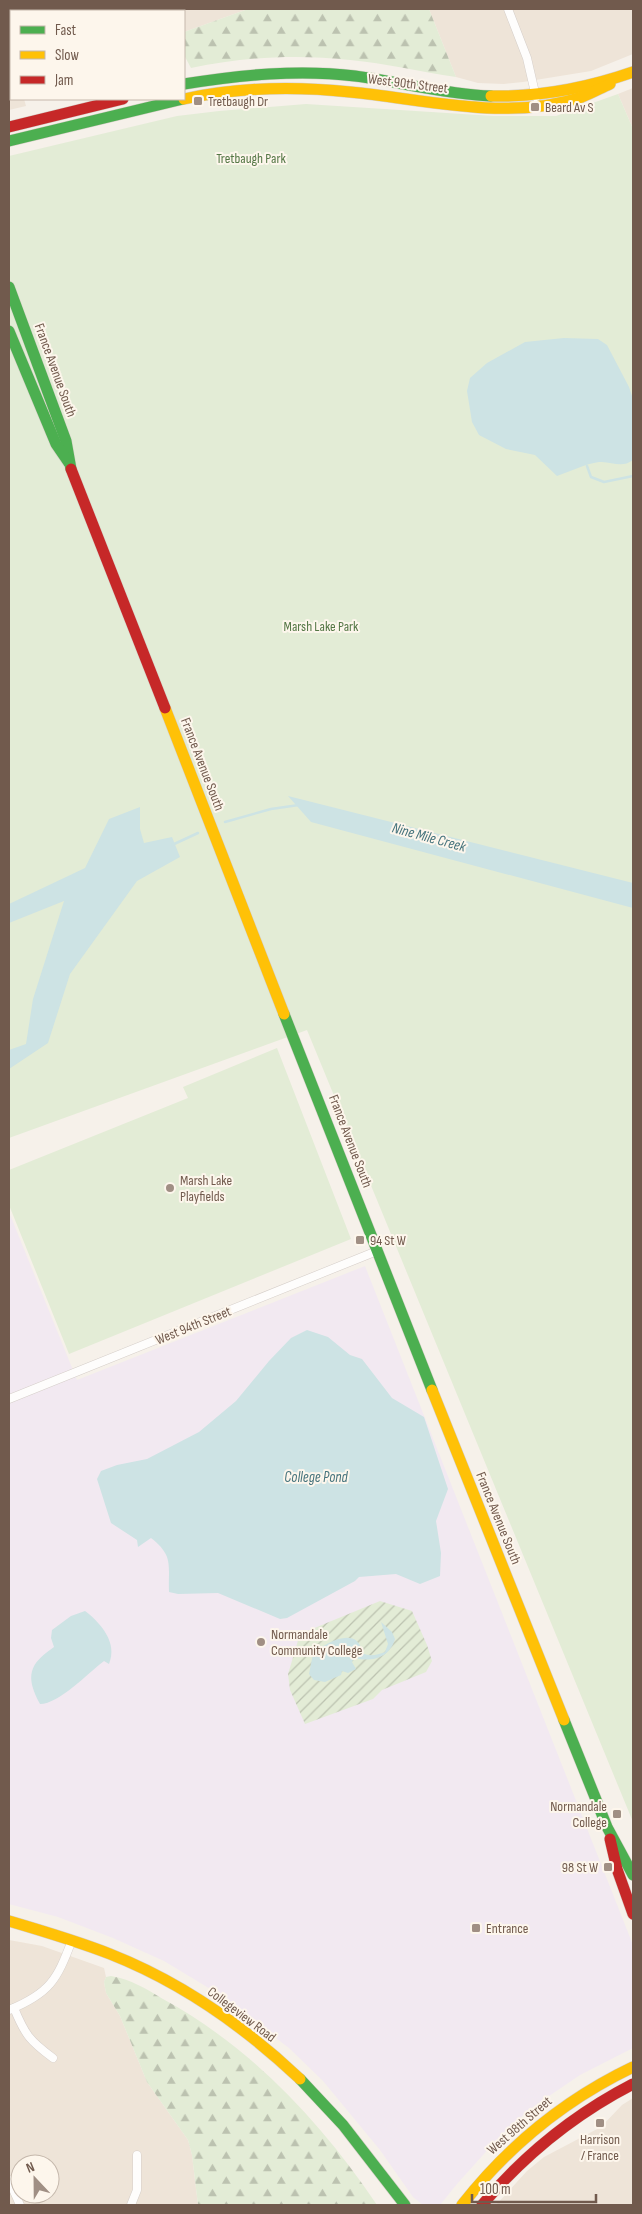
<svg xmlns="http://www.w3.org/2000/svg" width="642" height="2214" viewBox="0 0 642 2214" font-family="'Sofia Sans Condensed',sans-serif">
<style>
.residential{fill:#eee4d8;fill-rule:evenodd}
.education{fill:#f2e9f1}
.forest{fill:url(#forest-firs)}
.park{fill:#e3ecd6}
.garden{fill:url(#garden-furrows)}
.water{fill:#cde3e4}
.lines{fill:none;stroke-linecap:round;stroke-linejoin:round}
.stream{stroke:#cde3e4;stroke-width:2.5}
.street-casing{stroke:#d5cec9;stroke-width:9}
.fast-casing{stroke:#d5cec6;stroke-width:12}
.slow-casing{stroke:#d5cec6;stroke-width:12}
.jam-casing{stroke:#d5cec6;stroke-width:12}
.street{stroke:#fefdfc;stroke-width:8}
.fast{stroke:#4caf50;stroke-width:11}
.slow{stroke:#ffc107;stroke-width:11}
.jam{stroke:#c62828;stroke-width:11}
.poi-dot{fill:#a08f84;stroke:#fdf6ec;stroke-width:2}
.labels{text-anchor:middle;stroke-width:4;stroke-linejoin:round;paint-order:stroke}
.street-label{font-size:14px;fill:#715a4d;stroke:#fdf6ec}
.poi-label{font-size:14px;fill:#715a4d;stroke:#fdf6ec;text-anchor:start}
.park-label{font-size:14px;fill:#547745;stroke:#fdf6ec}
.water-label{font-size:15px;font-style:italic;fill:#45737c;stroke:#fdf6ec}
</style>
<defs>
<pattern id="forest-firs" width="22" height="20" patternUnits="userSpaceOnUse" patternTransform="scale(1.25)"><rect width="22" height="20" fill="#e3ecd6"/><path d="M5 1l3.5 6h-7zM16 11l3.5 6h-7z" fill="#bcc2b0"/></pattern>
<pattern id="garden-furrows" width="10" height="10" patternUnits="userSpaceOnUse" patternTransform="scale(1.25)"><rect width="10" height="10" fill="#e3ecd6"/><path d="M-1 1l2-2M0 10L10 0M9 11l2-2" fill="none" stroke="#bcc2b0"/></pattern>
</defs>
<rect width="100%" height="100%" fill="#f6f1ea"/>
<!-- residential -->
<g class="residential">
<path d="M 26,9 L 248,9 L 184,32 L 184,11 L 27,11 Z"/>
<path d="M 429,9 L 633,9 L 633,54 L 591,71 L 523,82 L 504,84 L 478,83 L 456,77 Z"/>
<path d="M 9,45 L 11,54 L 11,99 L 24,99 L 26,106 L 9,110 Z"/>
<path d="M 633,88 L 633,129 L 618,94 Z"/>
<path d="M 9,1940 L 42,1946 L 104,1968 L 106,1977 L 104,1982 L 106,1993 L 120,2016 L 147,2082 L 188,2140 L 192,2155 L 198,2205 L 9,2205 ZM 20,2164 L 50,2164 L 50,2194 L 20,2194 Z"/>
<path d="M 633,2098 L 633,2205 L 496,2205 L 527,2171 L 544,2157 L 601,2127 L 622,2105 Z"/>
</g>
<!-- education -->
<path class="education" d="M 9,1212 L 77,1380 L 365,1266 L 633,1945 L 633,2048 L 580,2075 L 530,2109 L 501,2135 L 457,2184 L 440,2205 L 423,2205 L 413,2197 L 380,2150 L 323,2081 L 289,2048 L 217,1993 L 164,1961 L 113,1938 L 58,1917 L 9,1904 Z"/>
<!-- forest -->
<g class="forest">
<path d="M 248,9 L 429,9 L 456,77 C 421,72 385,63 350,60 C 296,54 243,57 191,68 L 184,55 L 184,32 Z"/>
<path d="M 111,1976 C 131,1979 146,1989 163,1999 C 251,2047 321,2122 377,2205 L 198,2205 L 192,2155 L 188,2140 L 147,2082 L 120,2016 L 106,1993 L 104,1982 L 106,1977 Z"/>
</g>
<!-- park -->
<g class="park">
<path d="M 618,94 L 633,129 L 633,1822 L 307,1030 L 9,1138 L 9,156 L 177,116 L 219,111 L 306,104 L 494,116 L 556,116 Z"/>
<path d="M 277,1048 L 351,1239 L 69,1354 L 9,1205 L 9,1170 L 188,1098 L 183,1087 Z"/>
</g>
<!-- garden -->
<path class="garden" d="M 380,1601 L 412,1611 L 427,1645 L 432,1661 L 426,1672 L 382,1690 L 373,1699 L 305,1724 L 290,1690 L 288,1674 L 300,1634 Z"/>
<!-- water -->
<g class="water">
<path d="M 564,338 L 598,339 L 607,345 L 629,387 L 633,399 L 633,460 C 621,469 612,461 599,462 C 585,464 571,471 557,476 L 535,455 L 506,449 L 479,435 L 472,422 L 467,391 L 470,378 L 487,363 L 525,342 Z"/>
<path d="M 288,796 L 633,883 L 633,908 L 311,822 Z"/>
<path d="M 140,807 L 140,829 L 144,843 L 172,837 L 180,857 L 137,881 L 70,974 L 48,1043 L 9,1069 L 9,1050 L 26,1044 L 33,999 L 64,901 L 9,923 L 9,904 L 85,868 L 109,819 Z"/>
<path d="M 307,1330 L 328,1337 L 350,1355 L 362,1359 L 392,1398 L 424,1417 L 448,1489 L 436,1521 L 441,1553 L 440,1576 L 420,1584 L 396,1574 L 359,1577 L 355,1581 L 287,1618 L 280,1619 L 218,1593 L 178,1594 L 169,1592 C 168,1565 174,1556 151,1538 L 138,1547 L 137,1540 L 111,1523 L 97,1479 L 101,1471 L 117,1465 L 147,1459 L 199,1432 L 236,1401 L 269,1361 L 291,1338 Z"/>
<path d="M 85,1611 C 101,1623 118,1643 109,1664 L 104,1661 C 88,1673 59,1704 40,1704 C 25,1676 29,1664 54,1647 L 51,1638 L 52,1630 L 71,1616 Z"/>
<path d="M 381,1622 L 392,1632 L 395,1639 C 389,1659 371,1662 354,1658 L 352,1662 L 356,1669 L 348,1673 L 342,1671 L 341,1675 L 325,1682 L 314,1680 L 309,1674 L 313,1654 C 325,1642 359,1625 362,1653 C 370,1657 377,1655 385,1652 L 388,1644 Z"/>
</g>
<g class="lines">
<!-- stream -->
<g class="stream">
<path d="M 587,466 L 591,477 L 604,482 L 633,476"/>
<path d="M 225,822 L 271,809 L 299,805"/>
<path d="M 172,845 L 198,833"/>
</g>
<defs>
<g id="street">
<path d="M 140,9 L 143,11"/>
<path d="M 508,9 L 527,58 L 536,97"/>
<path d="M 9,1399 L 377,1251"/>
<path d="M 14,2008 C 25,2035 30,2041 53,2058"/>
<path d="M 9,2010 C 50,1993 57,1980 72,1940"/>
<path d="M 9,2180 L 20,2205"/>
<path d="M 131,2205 L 137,2190 L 137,2155"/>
</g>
<g id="fast">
<path d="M 184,84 C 240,75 298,69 355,76 C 401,82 444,94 491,96"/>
<path d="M 9,141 L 183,99"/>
<path d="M 9,287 L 66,441 L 71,469"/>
<path d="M 9,331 L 56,444 L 69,463"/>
<path d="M 284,1014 L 432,1390"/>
<path d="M 564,1720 L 607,1827 L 633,1875"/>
<path d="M 300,2079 L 343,2125 L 405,2205"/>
</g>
<g id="slow">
<path d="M 491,96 C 540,97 587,88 633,72"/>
<path d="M 184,99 C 239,87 294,86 350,92 C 425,99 508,122 582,97 C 592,93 601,88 610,84"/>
<path d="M 165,708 L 284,1014"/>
<path d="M 432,1390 L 564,1720"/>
<path d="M 9,1921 C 43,1931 77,1941 110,1954 C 181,1982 245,2027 300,2079"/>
<path d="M 462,2205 C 509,2145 564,2100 633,2067"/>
</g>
<g id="jam">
<path d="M 9,127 L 123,99"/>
<path d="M 71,469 L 165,708"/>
<path d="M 610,1839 L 617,1869 L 633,1914"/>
<path d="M 482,2205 C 525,2154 573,2115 633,2084"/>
</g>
</defs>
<!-- street casing -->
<use href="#street" class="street-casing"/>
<!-- fast casing -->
<use href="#fast" class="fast-casing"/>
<!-- slow casing -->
<use href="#slow" class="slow-casing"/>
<!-- jam casing -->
<use href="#jam" class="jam-casing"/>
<!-- street -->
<use href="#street" class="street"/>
<!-- fast -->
<use href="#fast" class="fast"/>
<!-- slow -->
<use href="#slow" class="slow"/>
<!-- jam -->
<use href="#jam" class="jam"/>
</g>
<!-- markers -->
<g class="poi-dot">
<rect x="193" y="96" width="10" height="10" rx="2.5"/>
<rect x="530" y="102" width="10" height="10" rx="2.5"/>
<circle cx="170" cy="1188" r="5"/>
<rect x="355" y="1235" width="10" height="10" rx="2.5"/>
<circle cx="261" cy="1642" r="5"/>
<rect x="612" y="1809" width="10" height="10" rx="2.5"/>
<rect x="603" y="1862" width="10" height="10" rx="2.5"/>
<rect x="471" y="1923" width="10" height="10" rx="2.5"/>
<rect x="595" y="2118" width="10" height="10" rx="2.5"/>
</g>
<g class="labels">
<!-- street labels -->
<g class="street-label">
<text transform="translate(408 83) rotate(7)" y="5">West 90th Street</text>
<text transform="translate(56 370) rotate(70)" y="5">France Avenue South</text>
<text transform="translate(203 764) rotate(69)" y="5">France Avenue South</text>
<text transform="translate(351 1141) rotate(69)" y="5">France Avenue South</text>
<text transform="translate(193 1325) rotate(-22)" y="5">West 94th Street</text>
<text transform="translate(499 1518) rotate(68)" y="5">France Avenue South</text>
<text transform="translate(242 2014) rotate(37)" y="5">Collegeview Road</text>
<text transform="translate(519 2125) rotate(-41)" y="5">West 98th Street</text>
</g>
<!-- poi labels -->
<g class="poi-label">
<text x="208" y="106">Tretbaugh Dr</text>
<text x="545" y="112">Beard Av S</text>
<text x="180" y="1185">Marsh Lake<tspan x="180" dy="16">Playfields</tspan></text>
<text x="370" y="1245">94 St W</text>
<text x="271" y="1639">Normandale<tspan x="271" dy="16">Community College</tspan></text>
<text x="607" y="1811" text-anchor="end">Normandale<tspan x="607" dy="16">College</tspan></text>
<text x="598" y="1872" text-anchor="end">98 St W</text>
<text x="486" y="1933">Entrance</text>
<text x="600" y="2144" text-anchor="middle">Harrison<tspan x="600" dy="16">/ France</tspan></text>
</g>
<!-- park labels -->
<g class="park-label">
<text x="251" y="163">Tretbaugh Park</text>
<text x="321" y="631">Marsh Lake Park</text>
</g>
<!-- water labels -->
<g class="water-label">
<text transform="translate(429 837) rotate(15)" y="5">Nine Mile Creek</text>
<text x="316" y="1482">College Pond</text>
</g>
</g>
<!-- border -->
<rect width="642" height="2214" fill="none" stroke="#715a4d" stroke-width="20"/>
<!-- legend -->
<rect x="10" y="10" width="175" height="90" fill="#fdf6ec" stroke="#c5b8ac"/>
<rect x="20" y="26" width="25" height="8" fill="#4caf50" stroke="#c5b8ac"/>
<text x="55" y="35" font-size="15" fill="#715a4d">Fast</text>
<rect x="20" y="51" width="25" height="8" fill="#ffc107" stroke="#c5b8ac"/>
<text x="55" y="60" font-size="15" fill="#715a4d">Slow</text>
<rect x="20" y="76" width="25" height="8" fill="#c62828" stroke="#c5b8ac"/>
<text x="55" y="85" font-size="15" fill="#715a4d">Jam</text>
<!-- north arrow -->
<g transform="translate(35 2179) rotate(338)"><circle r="24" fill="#fdf6ec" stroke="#c5b8ac"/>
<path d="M0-4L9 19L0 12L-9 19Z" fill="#a08f84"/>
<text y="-8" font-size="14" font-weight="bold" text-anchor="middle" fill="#715a4d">N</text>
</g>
<!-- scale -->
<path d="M472 2194v8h124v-8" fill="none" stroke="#715a4d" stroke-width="2.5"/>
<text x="480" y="2194" font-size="15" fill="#715a4d" stroke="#fdf6ec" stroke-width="4" paint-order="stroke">100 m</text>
</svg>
